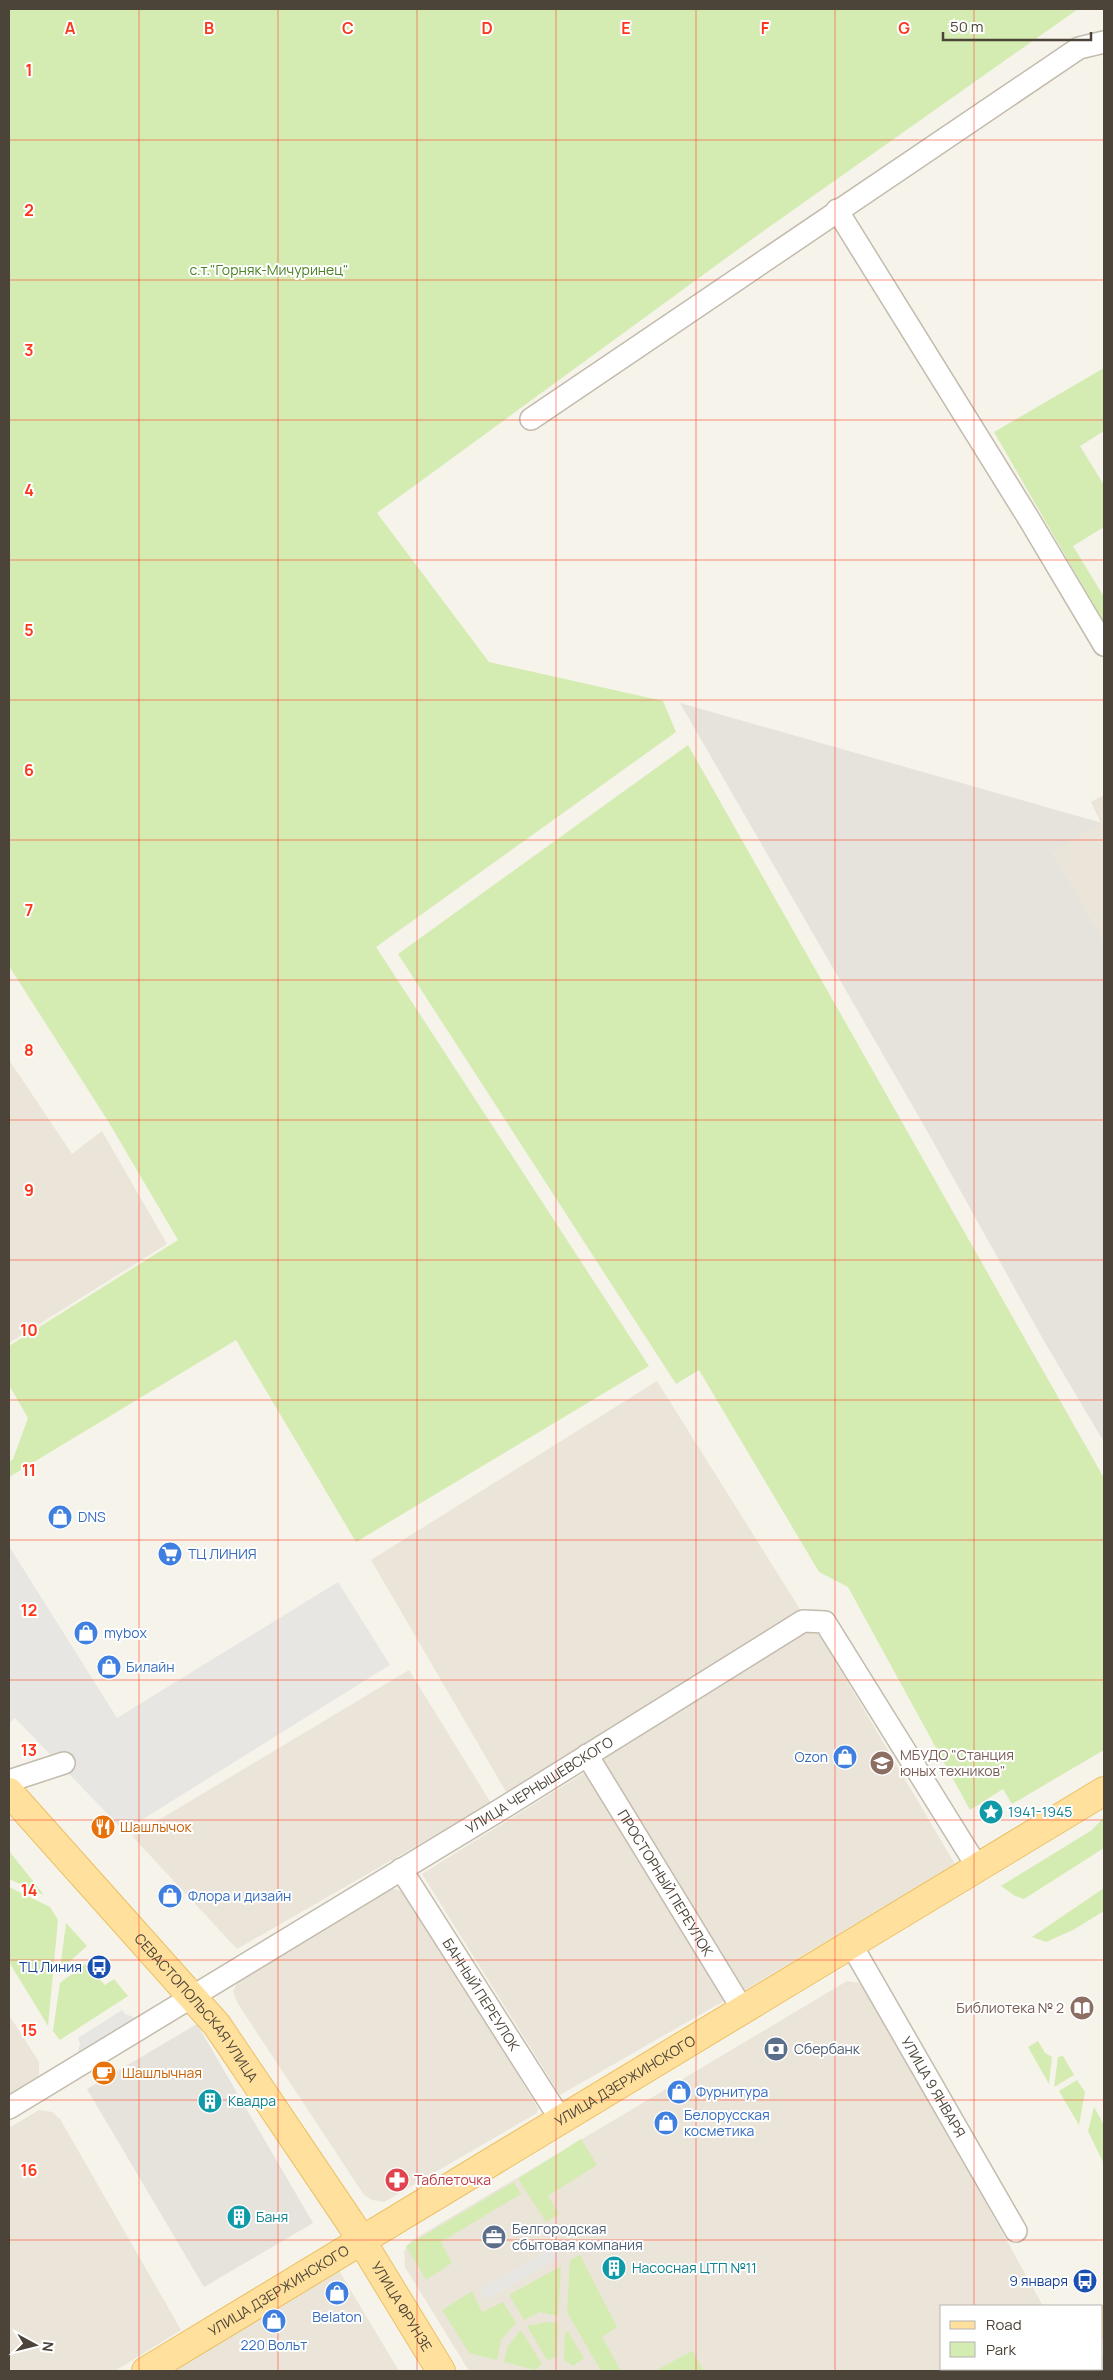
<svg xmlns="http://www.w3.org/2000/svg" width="1113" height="2380" viewBox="0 0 1113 2380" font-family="Manrope,sans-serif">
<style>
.residential{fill:#ebe5d9}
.industrial{fill:#e6e2dc}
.green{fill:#d4ecb2}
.parking{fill:#e8e6e3}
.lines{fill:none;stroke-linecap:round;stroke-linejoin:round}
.minor-casing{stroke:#c3bbad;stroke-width:24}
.major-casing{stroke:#ebc064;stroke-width:30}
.minor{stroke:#fff;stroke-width:21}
.major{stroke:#ffe09c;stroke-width:28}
.grid{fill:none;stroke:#ff371a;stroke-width:1;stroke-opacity:0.55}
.labels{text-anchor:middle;stroke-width:4;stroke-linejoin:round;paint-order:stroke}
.park-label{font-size:14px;fill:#4b8326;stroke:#fff}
.shop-label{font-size:14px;fill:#366cbe;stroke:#fff;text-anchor:start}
.education-label{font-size:14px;fill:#785e54;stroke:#fff;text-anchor:start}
.street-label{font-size:14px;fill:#4c4438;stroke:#fff}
.culture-label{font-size:14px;fill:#0d838f;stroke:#fff;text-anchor:start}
.food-label{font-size:14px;fill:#c56008;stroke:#fff;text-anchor:start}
.transit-label{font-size:14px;fill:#164399;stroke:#fff;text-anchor:end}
.service-label{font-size:14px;fill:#4e5e75;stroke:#fff;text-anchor:start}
.health-label{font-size:14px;fill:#be3a42;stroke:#fff;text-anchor:start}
.grid-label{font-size:16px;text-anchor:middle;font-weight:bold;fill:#ff371a;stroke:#fff;stroke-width:4;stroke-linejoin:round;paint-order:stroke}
</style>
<rect width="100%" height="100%" fill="#f6f3eb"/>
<!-- residential -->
<g class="residential">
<path d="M 1104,795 L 1104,940 L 1053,853 L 1101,823 L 1091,802 Z"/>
<path d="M 9,1060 L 72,1154 L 102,1131 L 167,1244 L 9,1343 Z"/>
<path d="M 657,1381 L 803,1614 L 509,1797 L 371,1560 Z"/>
<path d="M 814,1625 L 955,1864 L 745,1990 L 600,1760 Z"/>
<path d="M 409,1670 L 491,1803 L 237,1949 L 132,1836 Z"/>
<path d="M 587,1771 L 724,2001 L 560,2095 L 422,1874 Z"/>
<path d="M 383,1888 L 396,1889 L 408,1894 L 538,2108 L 537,2113 L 384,2202 L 372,2200 L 364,2195 L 238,2004 L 233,1991 L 238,1981 Z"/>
<path d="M 847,1981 L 865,1984 L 1043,2306 L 942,2306 L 942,2369 L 979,2369 L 974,2371 L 469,2371 L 405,2267 L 404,2251 L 411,2241 Z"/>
<path d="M 9,2015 L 39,2062 L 39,2075 L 33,2084 L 9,2099 Z"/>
<path d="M 39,2110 L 52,2112 L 60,2119 L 181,2330 L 115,2371 L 9,2371 L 9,2128 Z"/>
<path d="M 338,2269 L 399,2371 L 169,2371 Z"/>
<path d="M 1104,2355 L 1104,2371 L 1076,2371 L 1081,2369 L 1102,2369 L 1102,2356 Z"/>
</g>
<!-- industrial -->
<g class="industrial">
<path d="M 680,703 L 1102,823 L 1053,853 L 1104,940 L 1104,1442 L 1044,1341 L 930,1136 Z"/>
<path d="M 197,2024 L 313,2223 L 204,2287 L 87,2089 Z"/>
</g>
<!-- green -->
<g class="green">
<path d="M 9,9 L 1078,9 L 755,237 L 377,513 L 489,662 L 663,701 L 676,732 L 376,947 L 649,1366 L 356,1542 L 236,1340 L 9,1477 L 9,1462 L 13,1459 L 28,1418 L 9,1385 L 9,1346 L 178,1240 L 108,1121 L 9,966 Z"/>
<path d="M 1104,368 L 1104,431 L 1080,446 L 1104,485 L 1104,527 L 1073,546 L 1104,597 L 1104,623 L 994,432 Z"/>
<path d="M 688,745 L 1104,1478 L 1104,1750 L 1012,1804 L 1003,1789 L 970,1810 L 848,1587 L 819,1572 L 699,1370 L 676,1384 L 398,954 Z"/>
<path d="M 1104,1817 L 1104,1848 L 1024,1899 L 1015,1896 L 1001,1886 L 1092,1830 Z"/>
<path d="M 9,1851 L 44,1895 L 9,1879 Z"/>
<path d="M 9,1887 L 50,1907 L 58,1920 L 48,2026 L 9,1962 Z"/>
<path d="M 1104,1888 L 1104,1911 L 1073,1930 L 1046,1942 L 1032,1937 Z"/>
<path d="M 66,1923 L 87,1946 L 60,1970 Z"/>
<path d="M 85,1964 L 105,1985 L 114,1979 L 128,1996 L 60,2040 L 53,2031 L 60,1983 Z"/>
<path d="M 1038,2041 L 1045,2053 L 1052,2057 L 1049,2084 L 1028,2047 Z"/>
<path d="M 1063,2056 L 1074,2075 L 1054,2087 L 1058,2057 Z"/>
<path d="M 1077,2080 L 1085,2092 L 1079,2125 L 1059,2091 Z"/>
<path d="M 1094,2107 L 1104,2125 L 1104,2164 L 1088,2131 Z"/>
<path d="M 581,2139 L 597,2165 L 548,2196 L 559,2214 L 546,2222 L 518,2179 Z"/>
<path d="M 514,2182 L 521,2194 L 441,2242 L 452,2263 L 426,2280 L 406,2246 Z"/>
<path d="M 580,2255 L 617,2327 L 602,2337 L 621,2371 L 601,2371 L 567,2312 L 570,2260 Z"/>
<path d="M 561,2266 L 558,2316 L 540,2312 L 524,2320 L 509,2295 Z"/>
<path d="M 472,2291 L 482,2312 L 503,2302 L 516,2323 L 501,2340 L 497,2360 L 469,2353 L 442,2310 Z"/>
<path d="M 548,2322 L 558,2323 L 557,2357 L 547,2360 L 527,2326 Z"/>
<path d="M 521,2330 L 542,2364 L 535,2370 L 504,2362 L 507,2347 Z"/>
<path d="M 565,2331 L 568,2332 L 584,2358 L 573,2366 L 564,2360 Z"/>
<path d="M 692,2351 L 704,2371 L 655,2371 Z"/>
</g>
<!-- parking -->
<g class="parking">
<path d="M 9,1546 L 117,1718 L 338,1582 L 390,1665 L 124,1831 L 15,1718 L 9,1723 Z"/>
<path d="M 122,2010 L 125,2014 L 137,2018 L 77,2056 L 80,2043 L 78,2038 Z"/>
<path d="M 555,2246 L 561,2257 L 486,2300 L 480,2289 Z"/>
</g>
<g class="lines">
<defs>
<g id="minor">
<path d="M 837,210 L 1029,519 L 1104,645"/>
<path d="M 531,419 L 1079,48 L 1104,42"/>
<path id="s1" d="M 587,1755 L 743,2010"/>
<path d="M 9,1781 L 64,1763"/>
<path id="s2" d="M 401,1869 L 561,2120"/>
<path id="s3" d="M 851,1944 L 1016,2231"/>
<path id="s4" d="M 9,2108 L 503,1808 L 803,1621 L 825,1622 L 978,1868"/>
</g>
<g id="major">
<path id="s5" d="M 9,1792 L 217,2025 L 350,2222 L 441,2371"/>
<path d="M 1102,2323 L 1104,2321"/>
<path id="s6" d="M 146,2371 L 1104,1791"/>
<path d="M 1021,2371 L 1026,2369"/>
</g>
</defs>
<!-- minor casing -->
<use href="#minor" class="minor-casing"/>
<!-- major casing -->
<use href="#major" class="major-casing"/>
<!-- minor -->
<use href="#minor" class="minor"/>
<!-- major -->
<use href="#major" class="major"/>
</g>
<!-- grid -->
<path class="grid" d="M 139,9 L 139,2371M 278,9 L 278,2371M 417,9 L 417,2371M 556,9 L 556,2371M 696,9 L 696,2371M 835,9 L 835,2371M 974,9 L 974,2306M 9,140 L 1104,140M 9,280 L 1104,280M 9,420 L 1104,420M 9,560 L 1104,560M 9,700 L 1104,700M 9,840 L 1104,840M 9,980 L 1104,980M 9,1120 L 1104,1120M 9,1260 L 1104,1260M 9,1400 L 1104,1400M 9,1540 L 1104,1540M 9,1680 L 1104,1680M 9,1820 L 1104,1820M 9,1960 L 1104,1960M 9,2100 L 1104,2100M 9,2240 L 1104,2240M 974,2369 L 974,2371"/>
<!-- icons -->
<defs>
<symbol id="shop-disc" viewBox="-11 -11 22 22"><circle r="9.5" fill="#3f7fe0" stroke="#fff"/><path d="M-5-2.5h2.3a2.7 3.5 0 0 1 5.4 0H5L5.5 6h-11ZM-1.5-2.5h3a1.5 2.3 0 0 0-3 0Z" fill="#fff"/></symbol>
<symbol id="supermarket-disc" viewBox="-11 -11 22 22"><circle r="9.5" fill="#3f7fe0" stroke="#fff"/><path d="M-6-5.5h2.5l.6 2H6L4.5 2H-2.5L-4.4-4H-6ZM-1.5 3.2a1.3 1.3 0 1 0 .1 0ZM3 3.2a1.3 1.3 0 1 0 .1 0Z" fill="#fff"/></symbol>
<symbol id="school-disc" viewBox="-11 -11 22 22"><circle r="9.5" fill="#8d6e63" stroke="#fff"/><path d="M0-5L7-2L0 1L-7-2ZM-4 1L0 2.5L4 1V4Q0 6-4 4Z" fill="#fff"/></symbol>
<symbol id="sight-disc" viewBox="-11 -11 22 22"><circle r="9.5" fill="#0f9aa8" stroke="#fff"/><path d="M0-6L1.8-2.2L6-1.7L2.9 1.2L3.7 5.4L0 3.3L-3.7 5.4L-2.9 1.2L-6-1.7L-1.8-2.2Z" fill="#fff"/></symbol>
<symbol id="restaurant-disc" viewBox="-11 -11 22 22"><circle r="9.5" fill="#e8710a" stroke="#fff"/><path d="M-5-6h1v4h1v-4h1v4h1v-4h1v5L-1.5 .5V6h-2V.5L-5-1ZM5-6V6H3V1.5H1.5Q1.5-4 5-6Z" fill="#fff"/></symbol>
<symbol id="bus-disc" viewBox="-11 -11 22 22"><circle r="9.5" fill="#1a4fb4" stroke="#fff"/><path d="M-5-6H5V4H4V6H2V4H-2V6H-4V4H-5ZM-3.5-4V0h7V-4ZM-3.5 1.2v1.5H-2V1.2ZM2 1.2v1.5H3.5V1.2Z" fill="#fff"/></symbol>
<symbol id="library-disc" viewBox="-11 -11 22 22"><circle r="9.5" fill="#8d6e63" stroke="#fff"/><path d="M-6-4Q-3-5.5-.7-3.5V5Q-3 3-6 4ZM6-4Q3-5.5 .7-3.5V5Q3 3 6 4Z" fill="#fff"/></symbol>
<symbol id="bank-disc" viewBox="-11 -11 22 22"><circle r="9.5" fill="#5c6f8a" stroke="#fff"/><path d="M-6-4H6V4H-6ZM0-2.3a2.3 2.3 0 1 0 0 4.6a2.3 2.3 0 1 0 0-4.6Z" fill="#fff"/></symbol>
<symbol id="cafe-disc" viewBox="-11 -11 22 22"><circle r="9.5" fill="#e8710a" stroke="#fff"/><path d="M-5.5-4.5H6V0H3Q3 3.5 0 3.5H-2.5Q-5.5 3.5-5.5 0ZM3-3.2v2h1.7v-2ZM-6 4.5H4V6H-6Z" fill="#fff"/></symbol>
<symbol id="building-disc" viewBox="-11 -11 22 22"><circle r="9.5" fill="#0f9aa8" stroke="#fff"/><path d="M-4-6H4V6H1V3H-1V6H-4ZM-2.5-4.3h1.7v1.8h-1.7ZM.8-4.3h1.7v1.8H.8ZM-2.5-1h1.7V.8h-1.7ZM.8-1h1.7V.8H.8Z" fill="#fff"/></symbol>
<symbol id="pharmacy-disc" viewBox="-11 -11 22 22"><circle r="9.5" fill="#e0444e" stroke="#fff"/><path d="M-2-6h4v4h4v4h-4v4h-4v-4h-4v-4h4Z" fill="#fff"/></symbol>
<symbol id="office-disc" viewBox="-11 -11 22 22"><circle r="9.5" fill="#5c6f8a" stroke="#fff"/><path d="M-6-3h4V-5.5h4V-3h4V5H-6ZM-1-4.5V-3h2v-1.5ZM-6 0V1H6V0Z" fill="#fff"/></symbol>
</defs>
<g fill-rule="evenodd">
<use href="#shop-disc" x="46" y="1503" width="28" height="28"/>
<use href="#supermarket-disc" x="156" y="1540" width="28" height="28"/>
<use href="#shop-disc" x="72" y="1619" width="28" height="28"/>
<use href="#shop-disc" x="95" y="1653" width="28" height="28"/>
<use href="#shop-disc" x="831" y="1743" width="28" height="28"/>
<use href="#school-disc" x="868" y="1749" width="28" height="28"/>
<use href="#sight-disc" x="977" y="1798" width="28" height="28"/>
<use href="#restaurant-disc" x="89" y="1813" width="28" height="28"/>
<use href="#shop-disc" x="156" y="1882" width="28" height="28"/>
<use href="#bus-disc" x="85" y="1953" width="28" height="28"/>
<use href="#library-disc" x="1068" y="1994" width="28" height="28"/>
<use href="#bank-disc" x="762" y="2035" width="28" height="28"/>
<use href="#cafe-disc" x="90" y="2059" width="28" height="28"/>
<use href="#shop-disc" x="665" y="2078" width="28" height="28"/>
<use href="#building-disc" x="196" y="2087" width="28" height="28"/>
<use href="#shop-disc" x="652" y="2109" width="28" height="28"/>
<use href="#pharmacy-disc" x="383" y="2166" width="28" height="28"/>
<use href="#building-disc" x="225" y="2203" width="28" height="28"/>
<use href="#office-disc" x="480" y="2223" width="28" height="28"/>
<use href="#building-disc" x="600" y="2254" width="28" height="28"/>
<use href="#bus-disc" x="1071" y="2267" width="28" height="28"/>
<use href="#shop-disc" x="323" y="2279" width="28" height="28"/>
<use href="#shop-disc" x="260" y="2307" width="28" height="28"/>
</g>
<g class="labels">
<!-- park labels -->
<g class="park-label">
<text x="269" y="275">с.т."Горняк-Мичуринец"</text>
</g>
<!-- shop labels -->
<g class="shop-label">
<text x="78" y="1522">DNS</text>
<text x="188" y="1559">ТЦ ЛИНИЯ</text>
<text x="104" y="1638">mybox</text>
<text x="126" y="1672">Билайн</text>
<text x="828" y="1762" text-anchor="end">Ozon</text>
<text x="188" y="1901">Флора и дизайн</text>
<text x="696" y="2097">Фурнитура</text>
<text x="684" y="2120">Белорусская<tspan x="684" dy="16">косметика</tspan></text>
<text x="337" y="2322" text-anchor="middle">Belaton</text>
<text x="274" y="2350" text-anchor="middle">220 Вольт</text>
</g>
<!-- education labels -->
<g class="education-label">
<text x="900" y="1760">МБУДО "Станция<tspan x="900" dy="16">юных техников"</tspan></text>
<text x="1064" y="2013" text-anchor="end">Библиотека № 2</text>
</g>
<!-- street labels -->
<g class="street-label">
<text dy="5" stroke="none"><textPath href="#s4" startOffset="621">УЛИЦА ЧЕРНЫШЕВСКОГО</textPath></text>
<text dy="5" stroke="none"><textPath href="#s1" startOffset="150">ПРОСТОРНЫЙ ПЕРЕУЛОК</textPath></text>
<text dy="5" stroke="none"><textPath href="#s2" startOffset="149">БАННЫЙ ПЕРЕУЛОК</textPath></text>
<text dy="5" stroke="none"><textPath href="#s5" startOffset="286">СЕВАСТОПОЛЬСКАЯ УЛИЦА</textPath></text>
<text dy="5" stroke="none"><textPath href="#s6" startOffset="560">УЛИЦА ДЗЕРЖИНСКОГО</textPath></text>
<text dy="5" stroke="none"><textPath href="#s3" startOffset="165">УЛИЦА 9 ЯНВАРЯ</textPath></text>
<text dy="5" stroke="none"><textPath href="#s6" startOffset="155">УЛИЦА ДЗЕРЖИНСКОГО</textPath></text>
<text dy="5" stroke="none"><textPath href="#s5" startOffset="649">УЛИЦА ФРУНЗЕ</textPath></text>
</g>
<!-- culture labels -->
<g class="culture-label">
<text x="1008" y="1817">1941-1945</text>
<text x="228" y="2106">Квадра</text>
<text x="256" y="2222">Баня</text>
<text x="632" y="2273">Насосная ЦТП №11</text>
</g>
<!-- food labels -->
<g class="food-label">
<text x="120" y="1832">Шашлычок</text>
<text x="122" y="2078">Шашлычная</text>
</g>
<!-- transit labels -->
<g class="transit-label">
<text x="82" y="1972">ТЦ Линия</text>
<text x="1068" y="2286">9 января</text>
</g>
<!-- service labels -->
<g class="service-label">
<text x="794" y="2054">Сбербанк</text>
<text x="512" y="2234">Белгородская<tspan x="512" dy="16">сбытовая компания</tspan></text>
</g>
<!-- health labels -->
<g class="health-label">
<text x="414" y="2185">Таблеточка</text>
</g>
</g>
<g class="grid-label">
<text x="70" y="34">A</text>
<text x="209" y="34">B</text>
<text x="348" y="34">C</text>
<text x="487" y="34">D</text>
<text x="626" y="34">E</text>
<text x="765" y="34">F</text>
<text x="904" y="34">G</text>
<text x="29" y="76">1</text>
<text x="29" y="216">2</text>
<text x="29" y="356">3</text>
<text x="29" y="496">4</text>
<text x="29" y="636">5</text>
<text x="29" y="776">6</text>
<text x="29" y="916">7</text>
<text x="29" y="1056">8</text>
<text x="29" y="1196">9</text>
<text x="29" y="1336">10</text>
<text x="29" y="1476">11</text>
<text x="29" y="1616">12</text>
<text x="29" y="1756">13</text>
<text x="29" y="1896">14</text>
<text x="29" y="2036">15</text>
<text x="29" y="2176">16</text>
</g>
<!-- border -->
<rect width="1113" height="2380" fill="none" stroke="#4c4438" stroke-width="20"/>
<!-- legend -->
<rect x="940" y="2305" width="162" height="65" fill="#ffffff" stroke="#b7b4af"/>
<rect x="950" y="2321" width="25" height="8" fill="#ffe09c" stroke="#b7b4af"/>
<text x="986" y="2330" font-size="15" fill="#4c4438">Road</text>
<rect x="950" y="2342" width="25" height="15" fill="#d4ecb2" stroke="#b7b4af"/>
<text x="986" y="2355" font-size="15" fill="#4c4438">Park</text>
<!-- north arrow -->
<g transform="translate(35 2345) rotate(97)" stroke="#ffffff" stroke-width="4" paint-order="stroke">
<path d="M0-4L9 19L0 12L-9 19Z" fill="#4c4438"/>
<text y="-8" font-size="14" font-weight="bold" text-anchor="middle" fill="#4c4438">N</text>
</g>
<!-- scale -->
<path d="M943 32v8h148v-8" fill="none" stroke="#4c4438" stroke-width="2.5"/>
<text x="950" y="32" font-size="15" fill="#4c4438" stroke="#ffffff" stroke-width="4" paint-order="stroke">50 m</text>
</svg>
